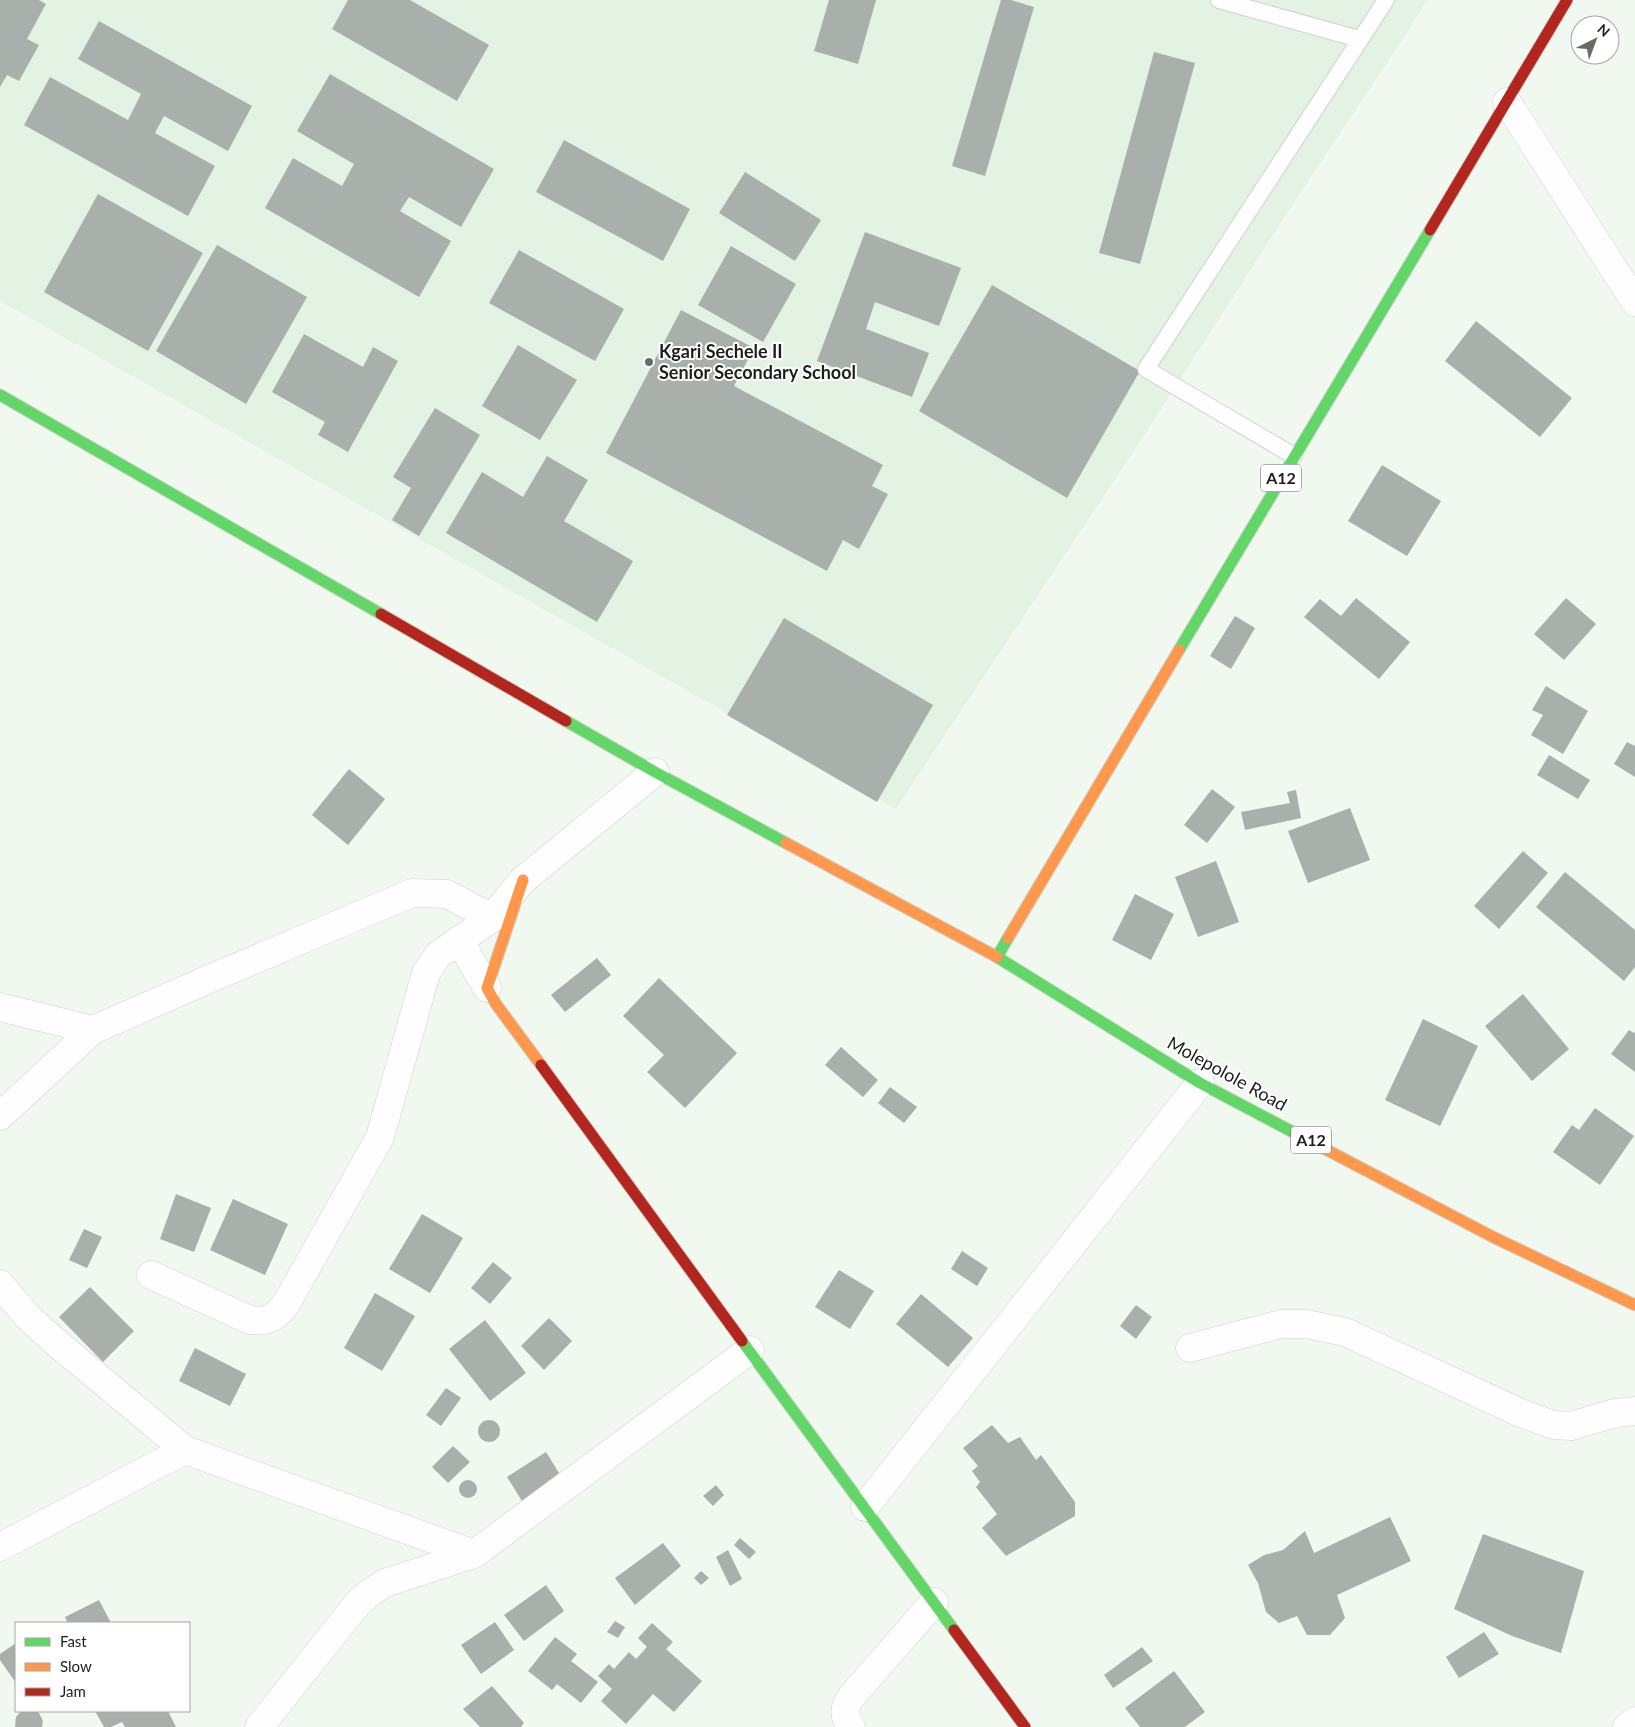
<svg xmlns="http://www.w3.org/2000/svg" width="1635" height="1727" viewBox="0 0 1635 1727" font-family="Lato,sans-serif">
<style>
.built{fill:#e4f2e3}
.building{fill:#a9b0ab}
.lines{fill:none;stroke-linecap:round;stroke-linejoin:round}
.lane-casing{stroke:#cdd3cc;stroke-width:18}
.street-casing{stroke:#cdd3cc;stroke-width:29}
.fast-casing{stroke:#cdd3cc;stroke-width:13}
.slow-casing{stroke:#cdd3cc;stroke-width:13}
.jam-casing{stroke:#cdd3cc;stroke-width:13}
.lane{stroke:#fdfefd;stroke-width:16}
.street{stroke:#fdfefd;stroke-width:28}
.fast{stroke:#63d668;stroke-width:11}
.slow{stroke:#ff974d;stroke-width:11}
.jam{stroke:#b3261e;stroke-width:11}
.poi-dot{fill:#666c66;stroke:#fff;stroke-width:2}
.labels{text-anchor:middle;stroke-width:4;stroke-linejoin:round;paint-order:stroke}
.shield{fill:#fff;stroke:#5f635f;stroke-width:1}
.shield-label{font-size:16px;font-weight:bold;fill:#1b201b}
.poi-label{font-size:18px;font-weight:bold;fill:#1b201b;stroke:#fff;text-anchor:start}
.street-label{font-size:18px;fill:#1b201b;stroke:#fff}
</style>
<rect width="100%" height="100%" fill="#f1f8f0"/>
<!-- built -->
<path class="built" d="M 0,0 L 1427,0 L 1404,37 L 1298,196 L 1152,423 L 896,809 L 0,301 Z"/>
<!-- building -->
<g class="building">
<path d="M 0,0 L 39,0 L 46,4 L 27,39 L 39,45 L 19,81 L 7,75 L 0,87 Z"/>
<path d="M 348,0 L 410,0 L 489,45 L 457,101 L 332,29 Z"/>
<path d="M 829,0 L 876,0 L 858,64 L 814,51 Z"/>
<path d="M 1001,0 L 1011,0 L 1034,7 L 985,176 L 952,166 Z"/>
<path d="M 99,21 L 252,106 L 228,151 L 164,116 L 155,133 L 215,166 L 188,216 L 24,125 L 50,77 L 128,120 L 141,94 L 78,59 Z"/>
<path d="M 1154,52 L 1195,63 L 1140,264 L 1099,253 Z"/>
<path d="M 330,74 L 494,169 L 461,227 L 409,197 L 400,211 L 451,241 L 419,297 L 265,208 L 293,158 L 342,186 L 354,164 L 297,131 Z"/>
<path d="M 564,140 L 690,209 L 663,261 L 536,192 Z"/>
<path d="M 745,172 L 821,220 L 795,261 L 719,213 Z"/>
<path d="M 98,194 L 203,253 L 148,351 L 44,292 Z"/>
<path d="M 865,232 L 961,268 L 939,326 L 875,302 L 866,329 L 929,353 L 912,397 L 817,361 Z"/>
<path d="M 217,245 L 307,297 L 246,404 L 156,351 Z"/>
<path d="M 731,246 L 796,284 L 763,342 L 698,305 Z"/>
<path d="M 519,250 L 624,309 L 595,361 L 489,303 Z"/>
<path d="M 992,285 L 1140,371 L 1067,498 L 919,411 Z"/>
<path d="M 681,310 L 754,348 L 734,386 L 883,465 L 872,486 L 888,494 L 859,549 L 843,540 L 827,571 L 606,453 Z"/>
<path d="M 1476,321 L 1572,398 L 1540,437 L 1445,361 Z"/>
<path d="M 304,334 L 363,367 L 373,347 L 398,361 L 348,452 L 318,435 L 325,422 L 272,392 Z"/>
<path d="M 518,345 L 577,380 L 540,440 L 482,406 Z"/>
<path d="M 435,408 L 480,435 L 419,536 L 392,520 L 411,488 L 393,477 Z"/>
<path d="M 547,456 L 588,480 L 564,521 L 633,561 L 597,622 L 446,533 L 482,472 L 523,497 Z"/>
<path d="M 1382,465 L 1441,501 L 1407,556 L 1348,521 Z"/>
<path d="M 1356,598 L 1410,642 L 1379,679 L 1304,617 L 1320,599 L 1341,616 Z"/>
<path d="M 1566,598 L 1596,624 L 1564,660 L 1534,634 Z"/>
<path d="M 1235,616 L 1255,628 L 1231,669 L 1210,656 Z"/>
<path d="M 784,618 L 933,705 L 877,802 L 727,715 Z"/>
<path d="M 1546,686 L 1588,711 L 1563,754 L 1531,735 L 1543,715 L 1532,710 Z"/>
<path d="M 1627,742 L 1635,746 L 1635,777 L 1614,764 Z"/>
<path d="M 1549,755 L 1590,780 L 1578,799 L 1537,775 Z"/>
<path d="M 349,769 L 385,799 L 348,845 L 312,815 Z"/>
<path d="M 1212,789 L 1235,807 L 1207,843 L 1184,825 Z"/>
<path d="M 1296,790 L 1301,818 L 1245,830 L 1241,812 L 1290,803 L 1287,792 Z"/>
<path d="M 1350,808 L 1370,860 L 1308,883 L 1288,831 Z"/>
<path d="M 1523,851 L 1548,873 L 1499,929 L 1474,906 Z"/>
<path d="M 1216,861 L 1239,922 L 1198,937 L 1175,877 Z"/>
<path d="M 1565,872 L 1635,930 L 1635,967 L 1624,981 L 1536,907 Z"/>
<path d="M 1135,894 L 1174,914 L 1151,960 L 1112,940 Z"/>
<path d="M 597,958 L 611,975 L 565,1012 L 551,995 Z"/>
<path d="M 659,978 L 737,1053 L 685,1108 L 647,1072 L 664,1055 L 623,1016 Z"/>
<path d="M 1523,994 L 1569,1049 L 1532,1081 L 1485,1026 Z"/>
<path d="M 1423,1019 L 1478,1046 L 1440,1126 L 1385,1100 Z"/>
<path d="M 1629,1030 L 1634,1033 L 1635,1032 L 1635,1072 L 1611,1054 Z"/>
<path d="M 841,1047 L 878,1080 L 863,1097 L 825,1065 Z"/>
<path d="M 890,1087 L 917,1107 L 904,1123 L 878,1103 Z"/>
<path d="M 1595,1108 L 1634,1136 L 1600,1185 L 1553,1152 L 1572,1125 L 1579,1130 Z"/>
<path d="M 176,1194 L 211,1208 L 194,1252 L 160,1239 Z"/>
<path d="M 233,1199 L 288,1224 L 265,1275 L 210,1250 Z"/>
<path d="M 422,1214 L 463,1238 L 430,1293 L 389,1269 Z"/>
<path d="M 84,1229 L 102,1237 L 87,1268 L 69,1260 Z"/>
<path d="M 962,1251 L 988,1268 L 977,1286 L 951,1269 Z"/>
<path d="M 493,1262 L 512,1278 L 490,1304 L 471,1288 Z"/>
<path d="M 839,1270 L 874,1291 L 850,1329 L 815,1307 Z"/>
<path d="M 90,1287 L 134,1331 L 103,1362 L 59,1317 Z"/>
<path d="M 375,1293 L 415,1316 L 382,1371 L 344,1348 Z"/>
<path d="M 921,1294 L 973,1338 L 948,1367 L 896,1324 Z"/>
<path d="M 1136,1305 L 1152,1317 L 1136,1339 L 1120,1326 Z"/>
<path d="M 549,1318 L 572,1341 L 544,1370 L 521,1346 Z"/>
<path d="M 485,1320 L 526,1373 L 490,1401 L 449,1349 Z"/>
<path d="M 195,1348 L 246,1374 L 230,1406 L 179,1381 Z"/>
<path d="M 446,1388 L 461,1398 L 441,1426 L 426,1415 Z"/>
<circle cx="489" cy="1431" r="11"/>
<path d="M 992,1425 L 1008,1443 L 1020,1437 L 1036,1460 L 1041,1455 L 1075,1502 L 1075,1516 L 1006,1556 L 982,1528 L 997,1514 L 976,1487 L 980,1482 L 972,1471 L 978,1466 L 963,1448 Z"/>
<path d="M 453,1446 L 470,1462 L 448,1483 L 432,1467 Z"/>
<path d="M 546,1452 L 564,1481 L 525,1506 L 507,1477 Z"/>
<circle cx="468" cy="1489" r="9"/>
<path d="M 716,1485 L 724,1495 L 713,1506 L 703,1496 Z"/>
<path d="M 1390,1517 L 1411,1561 L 1337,1595 L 1345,1618 L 1330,1635 L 1307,1635 L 1297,1616 L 1279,1623 L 1266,1612 L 1258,1583 L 1248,1565 L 1264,1555 L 1283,1550 L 1305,1531 L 1314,1553 Z"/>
<path d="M 1483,1534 L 1584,1571 L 1561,1653 L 1512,1636 L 1454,1609 Z"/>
<path d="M 740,1538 L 756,1552 L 749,1559 L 734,1545 Z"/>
<path d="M 663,1543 L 681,1566 L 635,1605 L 615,1578 Z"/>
<path d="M 728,1550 L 742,1579 L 730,1586 L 716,1557 Z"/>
<path d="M 701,1571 L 709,1578 L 701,1585 L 694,1578 Z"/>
<path d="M 546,1585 L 564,1611 L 524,1641 L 504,1615 Z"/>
<path d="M 99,1600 L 111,1623 L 68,1623 L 65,1617 Z"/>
<path d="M 615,1621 L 625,1627 L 618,1638 L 607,1632 Z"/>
<path d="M 495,1622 L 514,1650 L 481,1674 L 461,1645 Z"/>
<path d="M 652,1623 L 673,1642 L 666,1649 L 702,1681 L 674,1712 L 653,1694 L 626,1724 L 601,1701 L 612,1689 L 598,1676 L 609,1664 L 614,1669 L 629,1652 L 636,1659 L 647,1647 L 638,1638 Z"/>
<path d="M 1484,1632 L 1499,1654 L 1459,1678 L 1446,1657 Z"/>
<path d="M 555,1637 L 577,1654 L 571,1661 L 598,1682 L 581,1703 L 557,1684 L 552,1690 L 528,1671 Z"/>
<path d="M 16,1643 L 16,1683 L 0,1660 L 0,1654 Z"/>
<path d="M 1142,1647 L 1153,1661 L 1113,1688 L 1104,1675 Z"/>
<path d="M 1174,1671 L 1205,1712 L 1185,1727 L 1140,1727 L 1125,1708 Z"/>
<path d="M 492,1686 L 524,1723 L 521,1727 L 480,1727 L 463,1709 Z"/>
<path d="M 21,1711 L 36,1711 L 39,1713 L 43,1721 L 42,1727 L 15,1727 L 16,1717 Z"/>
<path d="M 95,1711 L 168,1711 L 176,1727 L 125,1727 L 122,1722 L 111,1727 L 104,1727 Z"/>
</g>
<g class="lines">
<defs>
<g id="lane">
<path d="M 1219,0 L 1359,39"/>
<path d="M 1294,456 L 1146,369 L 1386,0"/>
</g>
<g id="street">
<path d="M 1507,102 L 1635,302"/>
<path d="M 459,940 L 487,988"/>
<path d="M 0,1007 L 93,1030"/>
<path d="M 0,1116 L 93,1030 L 209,979 L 412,893 L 447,894 L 492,918 L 523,880 L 655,772"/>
<path d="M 151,1275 L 250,1320 C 269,1322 274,1319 286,1304 L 380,1137 L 426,973 L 438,955 L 492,918"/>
<path d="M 0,1284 L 27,1316 L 52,1339 L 185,1450 L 474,1554"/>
<path d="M 1190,1348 L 1281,1324 L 1306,1324 L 1345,1332 L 1521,1413 L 1553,1425 L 1571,1426 L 1615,1413 L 1635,1411"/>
<path d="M 865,1507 L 1200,1083"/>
<path d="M 0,1547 L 185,1450"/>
<path d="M 259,1727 L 358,1603 L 371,1592 L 385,1583 L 474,1554 L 750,1350"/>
<path d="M 851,1727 C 843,1715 844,1708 851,1697 L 934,1602"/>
<path d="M 1627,1727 L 1635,1721"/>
</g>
<g id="fast">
<path d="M 0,395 L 381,614"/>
<path d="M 1179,650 L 1430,230"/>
<path d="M 566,721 L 655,772 L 786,843"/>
<path d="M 1008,938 L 997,957 L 1200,1083 L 1325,1149"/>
<path d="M 742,1341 L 954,1630"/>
</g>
<g id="slow">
<path d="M 786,843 L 997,957"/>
<path d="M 523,880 L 487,988 L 496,1004 L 541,1065"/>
<path d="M 1008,938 L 1179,650"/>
<path d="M 1325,1149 L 1493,1237 L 1635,1305"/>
</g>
<g id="jam">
<path d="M 1430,230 L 1567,0"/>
<path d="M 381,614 L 566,721"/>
<path d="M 541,1065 L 742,1341"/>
<path d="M 954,1630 L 1025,1727"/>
</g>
</defs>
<!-- lane casing -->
<use href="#lane" class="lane-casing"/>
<!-- street casing -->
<use href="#street" class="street-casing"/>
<!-- fast casing -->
<use href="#fast" class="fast-casing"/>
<!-- slow casing -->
<use href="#slow" class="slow-casing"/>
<!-- jam casing -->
<use href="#jam" class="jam-casing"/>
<!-- lane -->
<use href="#lane" class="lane"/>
<!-- street -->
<use href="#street" class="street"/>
<!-- fast -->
<use href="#fast" class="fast"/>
<!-- slow -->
<use href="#slow" class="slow"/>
<!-- jam -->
<use href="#jam" class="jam"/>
</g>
<!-- markers -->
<circle class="poi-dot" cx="649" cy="362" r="5"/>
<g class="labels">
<!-- shield labels -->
<g class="shield">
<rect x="1261" y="464.5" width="40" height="27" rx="4"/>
<rect x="1291" y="1126.5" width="40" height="27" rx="4"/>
</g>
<g class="shield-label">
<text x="1281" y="484">A12</text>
<text x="1311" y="1146">A12</text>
</g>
<!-- poi labels -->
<g class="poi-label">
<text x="659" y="358">Kgari Sechele II<tspan x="659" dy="21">Senior Secondary School</tspan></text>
</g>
<!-- street labels -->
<g class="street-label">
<text transform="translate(1227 1074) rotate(29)" y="6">Molepolole Road</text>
</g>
</g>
<!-- legend -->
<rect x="15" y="1622" width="175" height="90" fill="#ffffff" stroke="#a4a6a4"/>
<rect x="25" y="1638" width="25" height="8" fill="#63d668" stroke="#a4a6a4"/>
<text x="60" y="1647" font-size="15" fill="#1b201b">Fast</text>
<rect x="25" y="1663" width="25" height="8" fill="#ff974d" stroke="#a4a6a4"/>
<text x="60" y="1672" font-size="15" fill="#1b201b">Slow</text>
<rect x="25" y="1688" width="25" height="8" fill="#b3261e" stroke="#a4a6a4"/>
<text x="60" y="1697" font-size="15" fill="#1b201b">Jam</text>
<!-- north arrow -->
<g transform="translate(1595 40) rotate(42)"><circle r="24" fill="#ffffff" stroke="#a4a6a4"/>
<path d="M0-4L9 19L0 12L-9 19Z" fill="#666c66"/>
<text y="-8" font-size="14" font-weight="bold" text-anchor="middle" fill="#1b201b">N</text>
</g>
</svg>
